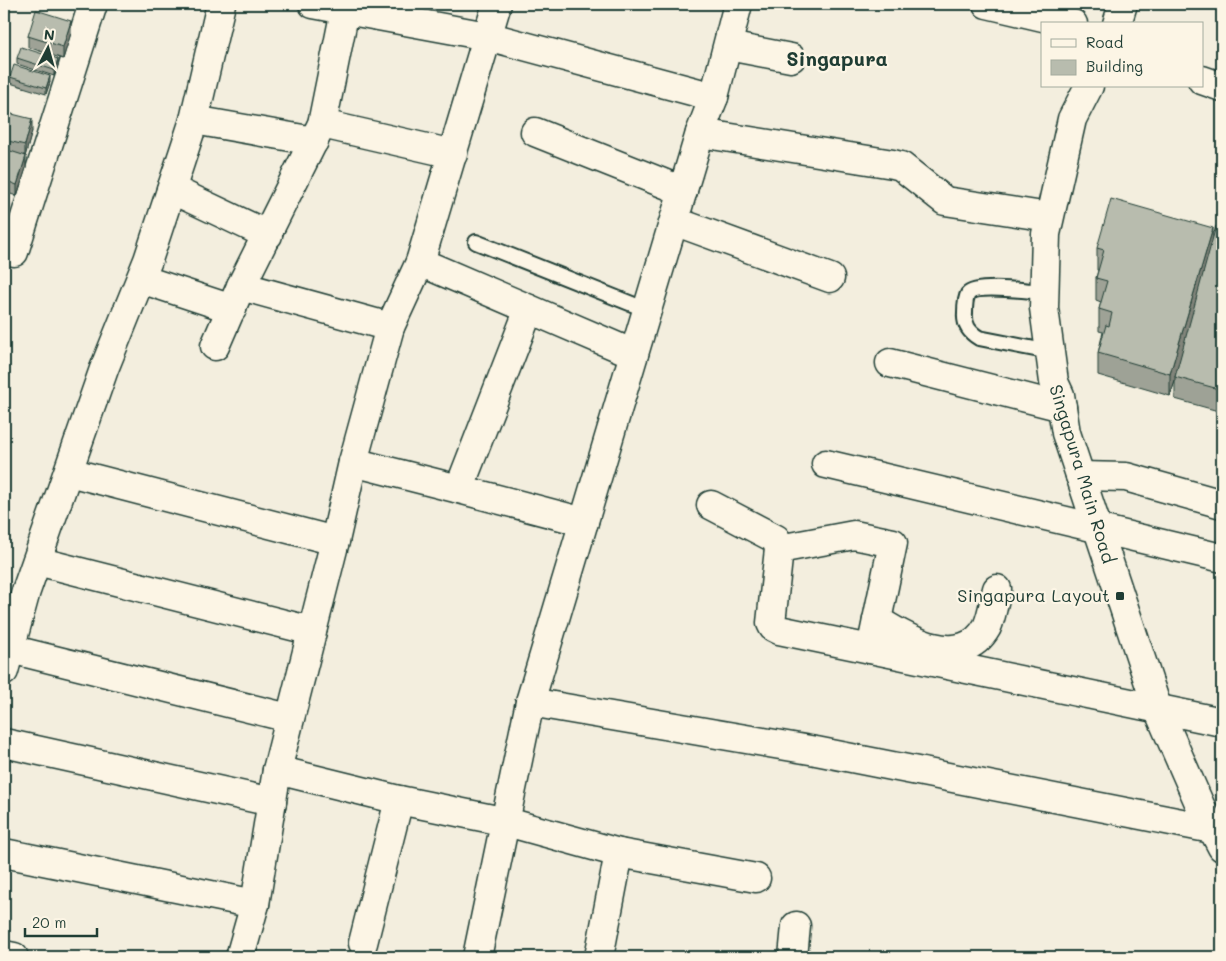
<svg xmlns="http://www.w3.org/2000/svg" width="1226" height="961" viewBox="0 0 1226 961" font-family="Mali,sans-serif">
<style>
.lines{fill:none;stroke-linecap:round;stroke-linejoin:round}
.lane-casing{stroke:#1f3d34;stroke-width:18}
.street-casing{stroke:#1f3d34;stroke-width:31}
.secondary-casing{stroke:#1f3d34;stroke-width:31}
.lane{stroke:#fcf5e5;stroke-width:14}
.street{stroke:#fcf5e5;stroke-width:28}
.secondary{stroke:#fcf5e5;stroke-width:28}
.wall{fill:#9ea296;stroke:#1f3d34}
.shaded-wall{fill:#81847a;stroke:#1f3d34}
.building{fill:#b8bcae;stroke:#1f3d34}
.poi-dot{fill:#1f3d34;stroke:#fcf5e5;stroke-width:2}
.labels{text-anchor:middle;stroke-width:4.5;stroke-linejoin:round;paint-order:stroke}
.street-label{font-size:18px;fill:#1f3d34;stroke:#fcf5e5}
.poi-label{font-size:18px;fill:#1f3d34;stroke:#fcf5e5;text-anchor:end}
.quarter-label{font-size:20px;font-weight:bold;fill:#1f3d34;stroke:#fcf5e5}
</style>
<rect width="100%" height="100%" fill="#f3eede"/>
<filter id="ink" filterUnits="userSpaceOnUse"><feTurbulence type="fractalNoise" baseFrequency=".02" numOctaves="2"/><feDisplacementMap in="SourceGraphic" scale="10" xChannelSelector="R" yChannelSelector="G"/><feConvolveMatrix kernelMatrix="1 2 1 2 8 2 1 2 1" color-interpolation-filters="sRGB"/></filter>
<g filter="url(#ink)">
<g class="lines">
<defs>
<g id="lane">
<path d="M 476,242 L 647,310"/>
<path d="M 1044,292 C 1030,291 976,284 968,294 C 965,299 965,308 965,313 C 964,325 969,332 979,338 L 1050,352"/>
</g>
<g id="street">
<path d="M 313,4 L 487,36 L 714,97"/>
<path d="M 987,4 L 1073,24"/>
<path d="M 728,46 L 791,58"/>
<path d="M 1202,80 L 1222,87"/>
<path d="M 194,120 L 314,141"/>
<path d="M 322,124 L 453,154"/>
<path d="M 535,132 L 683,191"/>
<path d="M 700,133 L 893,164 L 901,166 L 945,201 L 1049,217"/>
<path d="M 171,189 L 268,235"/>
<path d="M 674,221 L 830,278"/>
<path d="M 14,252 L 93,4"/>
<path d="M 420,262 L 634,354"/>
<path d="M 141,279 L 232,309"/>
<path d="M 241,286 L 390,327"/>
<path d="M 529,309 L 459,489 L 584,522"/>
<path d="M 215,346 L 241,286 L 322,124 L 345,10"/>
<path d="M 890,363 L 1062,407"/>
<path d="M 353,462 L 459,489"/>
<path d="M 826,464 L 1222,558"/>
<path d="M 69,472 L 335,541"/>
<path d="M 1080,476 L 1126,477 L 1222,504"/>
<path d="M 711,505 L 776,539 L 779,549 L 771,623 L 773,627 L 779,630 L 1222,722"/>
<path d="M 779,549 L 854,535 L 893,543 L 871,649"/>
<path d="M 37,561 L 312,631"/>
<path d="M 877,620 C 907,639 962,671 987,627 C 992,616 994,601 997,589"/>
<path d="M 10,649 L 289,718"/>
<path d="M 4,671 L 26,591 L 104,369 L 148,260 L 194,120 L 221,4"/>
<path d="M 530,702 L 816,751 L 1222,831"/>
<path d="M 4,743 L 272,802"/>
<path d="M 277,770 L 399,800 L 507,822 L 619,853"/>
<path d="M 4,853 L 255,904"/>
<path d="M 363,943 L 399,800"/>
<path d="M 4,955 L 14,957"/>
<path d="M 240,957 L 255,904 L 277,770 L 335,541 L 353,462 L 390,327 L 420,262 L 497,4"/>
<path d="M 477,957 L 530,702 L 700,133 L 714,97 L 738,4"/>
<path d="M 599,957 L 619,853 L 756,878"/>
<path d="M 793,957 L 796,926"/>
</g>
<g id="secondary">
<path d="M 1117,24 L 1123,4"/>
<path d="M 1089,86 L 1072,119 L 1046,234 L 1044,308 L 1054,382 L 1060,395 L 1066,433 L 1157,707 L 1200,805 L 1222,847"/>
</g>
</defs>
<!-- lane casing -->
<use href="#lane" class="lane-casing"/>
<!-- street casing -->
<use href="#street" class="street-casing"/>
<!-- secondary casing -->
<use href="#secondary" class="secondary-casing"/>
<!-- lane -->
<use href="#lane" class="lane"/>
<!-- street -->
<use href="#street" class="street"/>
<!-- secondary -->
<use href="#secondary" class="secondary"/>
</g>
<!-- wall -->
<g class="wall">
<path d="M 71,33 L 63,59 L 28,47 L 28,36 Z"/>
<path d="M 17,58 L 58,65 L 54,76 L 17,64 Z"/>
<path d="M 10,77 L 50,82 L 46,94 L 10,83 Z"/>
<path d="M 4,112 L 32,131 L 25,156 L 26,168 L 17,196 L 4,192 Z"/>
<path d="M 1222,227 L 1222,412 L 1175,399 L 1175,381 L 1170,396 L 1098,375 L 1098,353 L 1103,332 L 1099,331 L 1099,309 L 1101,302 L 1096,300 L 1096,278 L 1098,270 L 1097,270 L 1097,248 L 1213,238 Z"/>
</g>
<!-- shaded-wall -->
<g class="shaded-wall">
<path d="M 71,21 L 71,33 L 63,59 L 63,47 Z"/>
<path d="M 58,59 L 58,65 L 54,76 L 54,70 Z"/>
<path d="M 50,76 L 50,82 L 46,94 L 46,88 Z"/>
<path d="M 32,119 L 32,131 L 25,157 L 25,145 Z"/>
<path d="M 26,156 L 26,168 L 17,196 L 17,185 Z"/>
<path d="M 1213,228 L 1213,250 L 1175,377 L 1175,381 L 1170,396 L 1170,374 Z"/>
</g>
<!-- building -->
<g class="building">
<path d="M 36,10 L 71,21 L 63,47 L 28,36 Z"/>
<path d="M 21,47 L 58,59 L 54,70 L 17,58 Z"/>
<path d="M 14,65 L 50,76 L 46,88 L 10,77 Z"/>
<path d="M 4,112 L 32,119 L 25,145 L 4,140 Z"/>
<path d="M 4,149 L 26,156 L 17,185 L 4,180 Z"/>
<path d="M 1111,199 L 1213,228 L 1170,374 L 1098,353 L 1106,325 L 1109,326 L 1112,313 L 1099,309 L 1107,281 L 1096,278 L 1104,250 L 1097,248 Z"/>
<path d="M 1216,226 L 1222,227 L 1222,390 L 1175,377 Z"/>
</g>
</g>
<!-- markers -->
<rect class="poi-dot" x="1115" y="591" width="10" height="10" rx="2.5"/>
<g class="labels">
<!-- street labels -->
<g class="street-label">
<text transform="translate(1082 474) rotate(73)" y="6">Singapura Main Road</text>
</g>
<!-- poi labels -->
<g class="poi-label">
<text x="1110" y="602">Singapura Layout</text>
</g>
<!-- quarter labels -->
<g class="quarter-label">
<text x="837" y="66">Singapura</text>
</g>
</g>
<!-- margin -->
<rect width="1226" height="961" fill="none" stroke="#fcf5e5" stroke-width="20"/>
<rect x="10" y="10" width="1206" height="941" fill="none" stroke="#1f3d34" stroke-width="2" filter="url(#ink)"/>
<!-- legend -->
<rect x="1041" y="22" width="162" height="65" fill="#fcf5e5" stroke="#a4ab9e"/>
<rect x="1051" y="39" width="25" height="8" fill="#fcf5e5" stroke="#a4ab9e"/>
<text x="1086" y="48" font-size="15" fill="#1f3d34">Road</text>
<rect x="1051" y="60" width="25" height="15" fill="#b8bcae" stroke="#a4ab9e"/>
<text x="1086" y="72" font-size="15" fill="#1f3d34">Building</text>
<!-- north arrow -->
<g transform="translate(48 48) rotate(6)" stroke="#fcf5e5" stroke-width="4" paint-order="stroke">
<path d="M0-4L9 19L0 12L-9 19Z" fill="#1f3d34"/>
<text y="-8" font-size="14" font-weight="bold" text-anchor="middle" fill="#1f3d34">N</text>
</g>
<!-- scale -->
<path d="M25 928v8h72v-8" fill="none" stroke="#1f3d34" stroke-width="2.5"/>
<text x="32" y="928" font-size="15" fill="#1f3d34" stroke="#fcf5e5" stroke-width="4" paint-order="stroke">20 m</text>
</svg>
